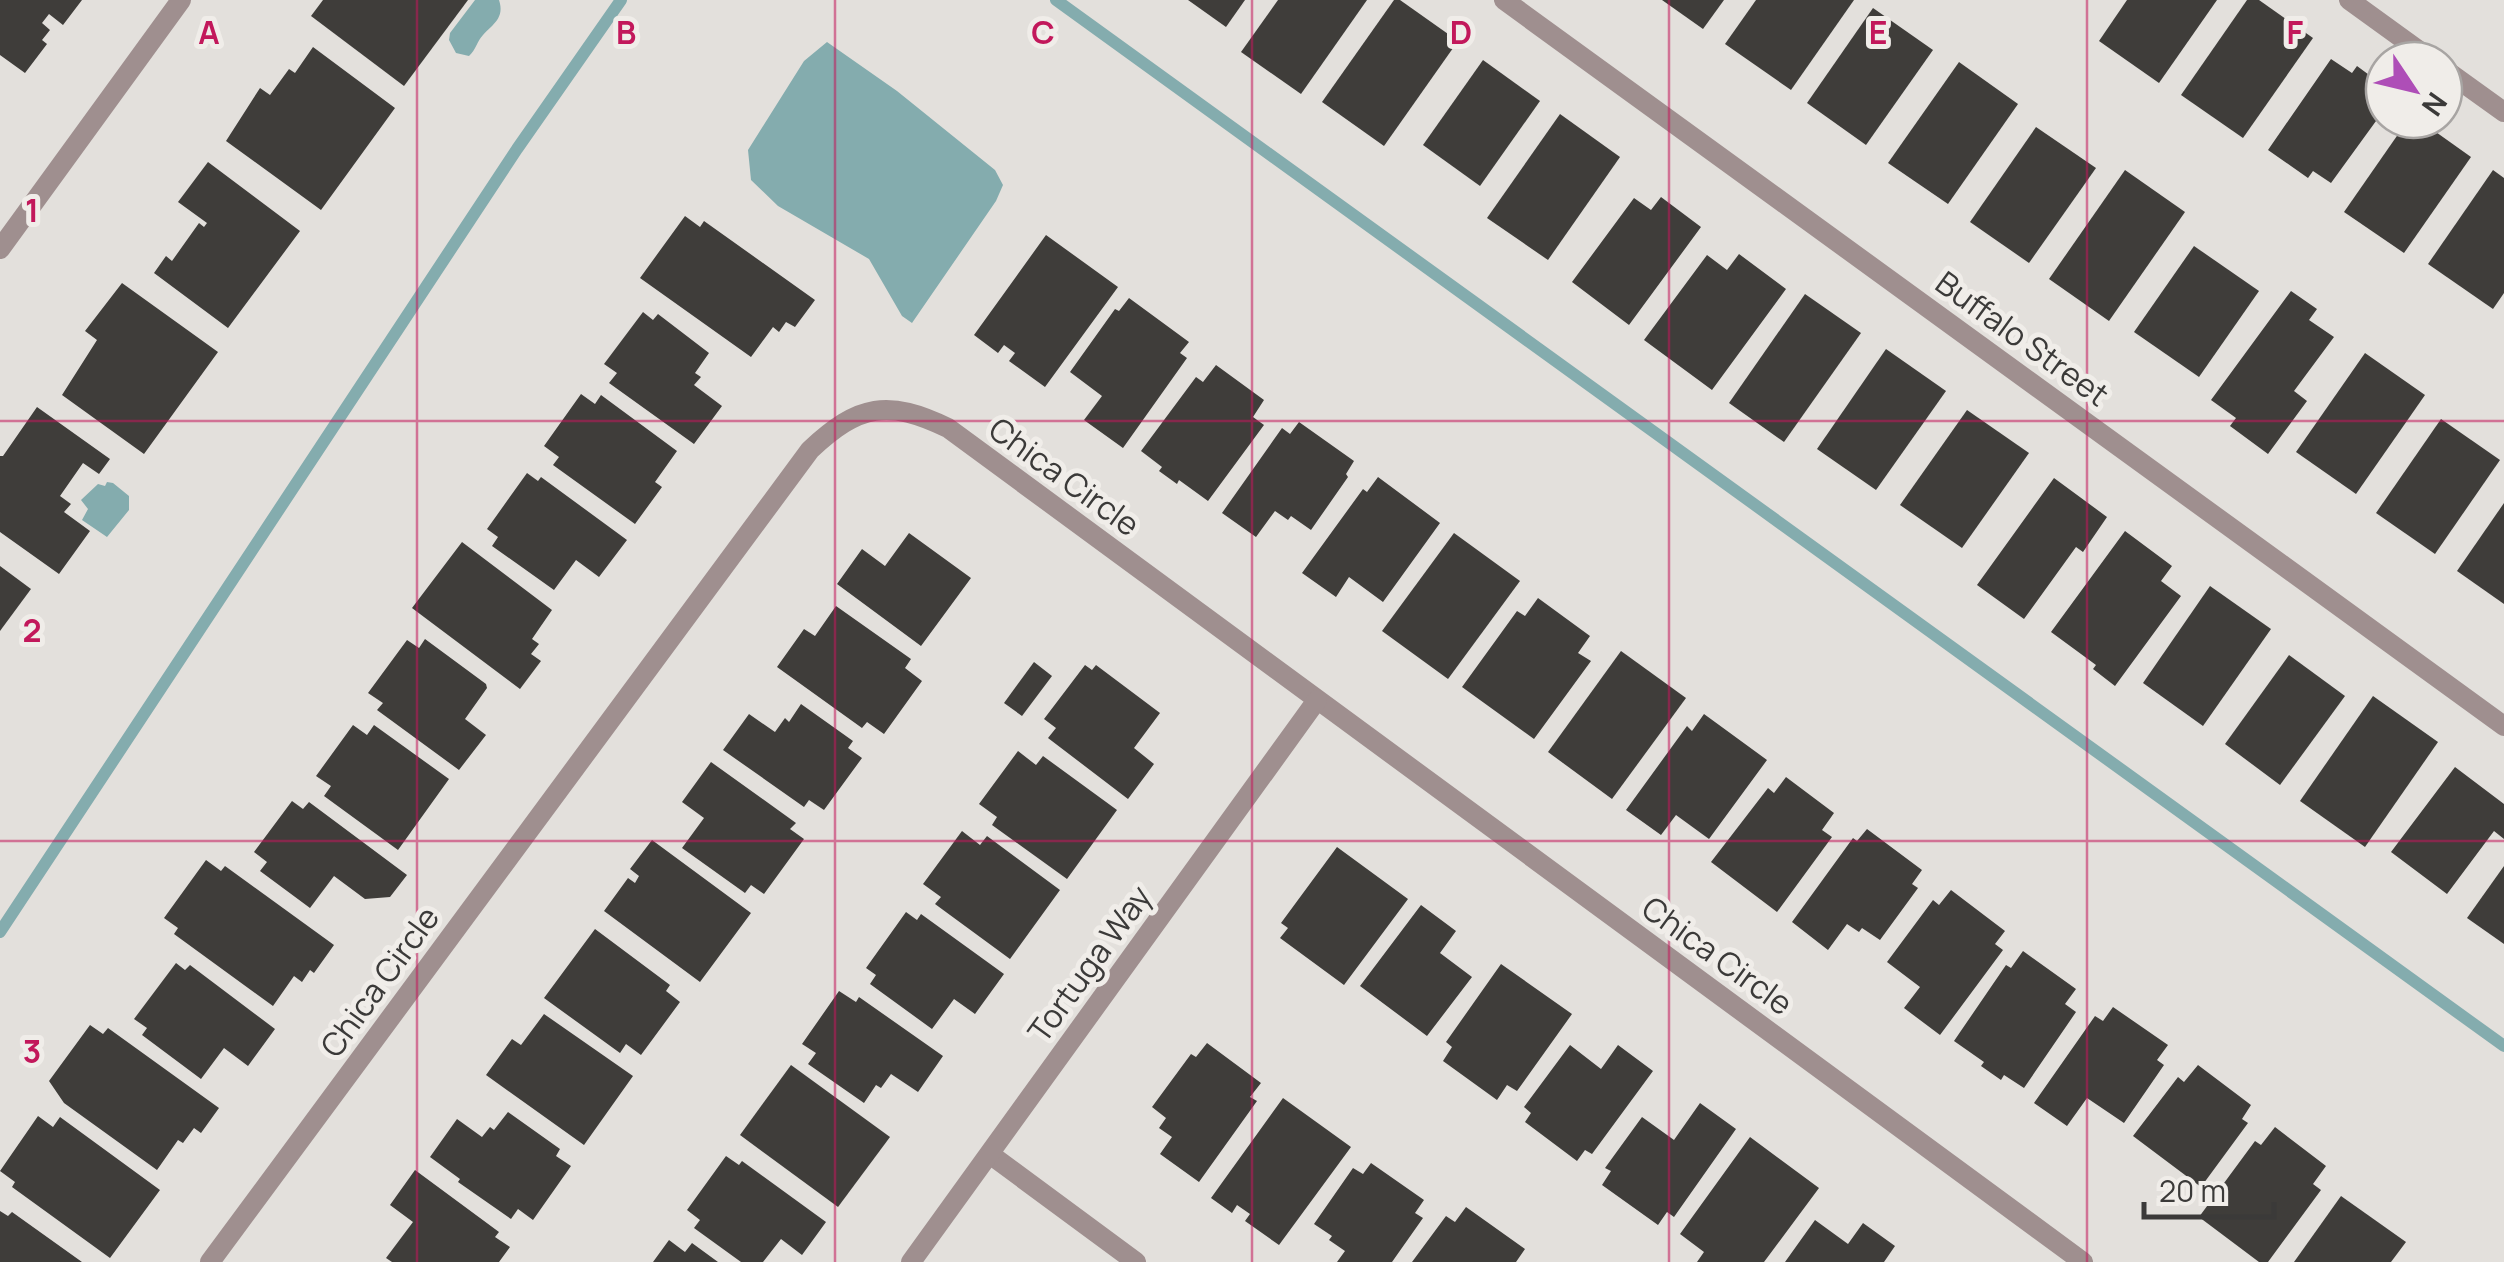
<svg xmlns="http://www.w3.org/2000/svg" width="2504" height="1262" viewBox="0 0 2504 1262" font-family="Manrope,sans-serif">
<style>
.water{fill:#84acae}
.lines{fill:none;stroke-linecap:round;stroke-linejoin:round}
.stream{stroke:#84acae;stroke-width:12}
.building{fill:#3f3d3a}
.minor{stroke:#9f8f8f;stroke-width:20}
.grid{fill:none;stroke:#c2185b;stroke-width:2.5;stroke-opacity:0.55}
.labels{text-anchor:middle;stroke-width:10;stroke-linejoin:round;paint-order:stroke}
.street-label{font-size:32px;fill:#3b3a39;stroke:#f0ede9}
.grid-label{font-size:32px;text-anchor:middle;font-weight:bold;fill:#c2185b;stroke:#f0ede9;stroke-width:10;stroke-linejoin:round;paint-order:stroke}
</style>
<rect width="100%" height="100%" fill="#e3e0dc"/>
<!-- water -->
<g class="water">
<path d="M 475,0 L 499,0 C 505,18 493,24 483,35 C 477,41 476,50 469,56 L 456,53 L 449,40 L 450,33 Z"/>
<path d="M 827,42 L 897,91 L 995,170 L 1003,185 L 996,201 L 912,323 L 902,316 L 869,259 L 778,206 L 751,180 L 748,150 L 804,61 Z"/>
<path d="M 107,482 L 113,483 L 129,496 L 129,510 L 107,537 L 82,520 L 88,509 L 81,500 L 98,484 L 105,486 Z"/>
</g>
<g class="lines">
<!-- stream -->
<g class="stream">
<path d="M 1056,0 L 2504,1046"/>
<path d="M 0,932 L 517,149 L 621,0"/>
</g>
</g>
<!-- building -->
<g class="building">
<path d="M 0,0 L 82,0 L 63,25 L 49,14 L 42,23 L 50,30 L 42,40 L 47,44 L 25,73 L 0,55 Z"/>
<path d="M 323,0 L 468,0 L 404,86 L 311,16 Z"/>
<path d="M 1188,0 L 1245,0 L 1226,27 Z"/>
<path d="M 1278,0 L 1367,0 L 1301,94 L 1241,52 Z"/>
<path d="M 1394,0 L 1400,0 L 1458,41 L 1384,146 L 1322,102 Z"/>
<path d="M 1662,0 L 1724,0 L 1703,29 Z"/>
<path d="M 1756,0 L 1854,0 L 1791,90 L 1725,44 Z"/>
<path d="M 2127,0 L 2217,0 L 2159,83 L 2099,41 Z"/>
<path d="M 2247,0 L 2259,0 L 2313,38 L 2243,138 L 2181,95 Z"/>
<path d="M 1873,8 L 1933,50 L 1866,145 L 1807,103 Z"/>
<path d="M 313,47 L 395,108 L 321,210 L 226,141 L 260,88 L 270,95 L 289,69 L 295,73 Z"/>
<path d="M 2331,59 L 2352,73 L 2357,66 L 2384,86 L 2384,110 L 2331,183 L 2313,171 L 2308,178 L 2268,150 Z"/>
<path d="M 1483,60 L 1540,101 L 1480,186 L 1423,145 Z"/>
<path d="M 1959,62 L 2018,104 L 1948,204 L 1888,163 Z"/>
<path d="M 1560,114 L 1620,157 L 1548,260 L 1487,218 Z"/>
<path d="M 2408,120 L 2419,120 L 2471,157 L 2404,253 L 2344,212 Z"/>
<path d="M 2036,127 L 2096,168 L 2029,263 L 1970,222 Z"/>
<path d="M 208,162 L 300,231 L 228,328 L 154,273 L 166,256 L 172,261 L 199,223 L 204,227 L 207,223 L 178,202 Z"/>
<path d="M 2125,170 L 2185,212 L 2109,321 L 2049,279 Z"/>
<path d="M 2493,170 L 2504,178 L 2504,293 L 2493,309 L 2428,264 Z"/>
<path d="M 1661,197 L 1701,227 L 1629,325 L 1572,282 L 1634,198 L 1651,210 Z"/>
<path d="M 685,216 L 700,227 L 704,221 L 815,300 L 795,327 L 786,322 L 779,332 L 773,327 L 751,357 L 640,278 Z"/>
<path d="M 1046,235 L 1118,287 L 1045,387 L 1009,361 L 1015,353 L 1004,345 L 998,353 L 974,335 Z"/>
<path d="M 2194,246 L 2259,291 L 2199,377 L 2134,332 Z"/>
<path d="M 1739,254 L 1786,289 L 1712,390 L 1644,340 L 1707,255 L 1727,270 Z"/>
<path d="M 122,283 L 218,352 L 144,454 L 62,395 L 97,340 L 85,331 Z"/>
<path d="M 2291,291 L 2317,309 L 2309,320 L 2334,337 L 2294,391 L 2307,401 L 2268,454 L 2230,426 L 2236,418 L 2211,400 Z"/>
<path d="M 1805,294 L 1861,333 L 1784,442 L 1729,403 Z"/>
<path d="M 1129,298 L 1189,342 L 1180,353 L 1187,358 L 1123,448 L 1084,420 L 1102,396 L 1070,372 L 1115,309 L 1119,311 Z"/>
<path d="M 643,312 L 653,320 L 658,314 L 709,353 L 695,373 L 701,377 L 694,385 L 722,406 L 694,444 L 609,383 L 617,373 L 604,364 Z"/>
<path d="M 1886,349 L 1946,391 L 1876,490 L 1817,449 Z"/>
<path d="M 2365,353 L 2425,395 L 2356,494 L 2296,452 Z"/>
<path d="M 1216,365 L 1264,400 L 1253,417 L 1264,425 L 1208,501 L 1179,480 L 1177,484 L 1159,471 L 1162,467 L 1141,451 L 1196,377 L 1203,382 Z"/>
<path d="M 581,394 L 595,404 L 601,395 L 677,451 L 655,482 L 662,487 L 635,524 L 553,465 L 559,457 L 544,446 Z"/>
<path d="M 37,407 L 110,459 L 99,474 L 83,463 L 60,496 L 71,504 L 64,512 L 90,531 L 59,574 L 0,532 L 0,456 L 3,456 Z"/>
<path d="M 1967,410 L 2029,453 L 1962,548 L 1900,505 Z"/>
<path d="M 2441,419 L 2500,460 L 2435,554 L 2376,513 Z"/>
<path d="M 1299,422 L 1354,461 L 1346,474 L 1348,477 L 1311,530 L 1291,516 L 1288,520 L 1275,511 L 1256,537 L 1222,513 L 1282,428 L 1290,434 Z"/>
<path d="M 527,473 L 538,481 L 541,477 L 627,540 L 599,577 L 576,560 L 554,590 L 492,546 L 498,537 L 487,529 Z"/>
<path d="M 1378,477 L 1440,523 L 1383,602 L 1349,577 L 1336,597 L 1302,573 L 1363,489 L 1367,492 Z"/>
<path d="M 2054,478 L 2107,517 L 2083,552 L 2076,547 L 2024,619 L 1977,585 Z"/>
<path d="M 2504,503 L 2504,604 L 2457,571 Z"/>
<path d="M 2125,531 L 2172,566 L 2161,581 L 2181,596 L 2115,686 L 2093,669 L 2096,665 L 2051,632 Z"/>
<path d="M 909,533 L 971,578 L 921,646 L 837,584 L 862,549 L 885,566 Z"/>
<path d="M 1454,533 L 1520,581 L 1448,679 L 1382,631 Z"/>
<path d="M 462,542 L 552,610 L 532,639 L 539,644 L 531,654 L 541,661 L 520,689 L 412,608 Z"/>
<path d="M 0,566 L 31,589 L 0,631 Z"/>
<path d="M 2210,586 L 2271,629 L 2203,726 L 2143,683 Z"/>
<path d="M 1538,598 L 1590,636 L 1578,653 L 1591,661 L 1534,739 L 1462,687 L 1517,611 L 1525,616 Z"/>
<path d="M 836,606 L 911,659 L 905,668 L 922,681 L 884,734 L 867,722 L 862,728 L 777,667 L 804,629 L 815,636 Z"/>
<path d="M 425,639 L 486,684 L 487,688 L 465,719 L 486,735 L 459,770 L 377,710 L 383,703 L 368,693 L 407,640 L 419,648 Z"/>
<path d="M 1621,651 L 1686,698 L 1612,799 L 1548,752 Z"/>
<path d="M 2289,655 L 2345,696 L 2280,785 L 2225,744 Z"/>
<path d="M 1034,662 L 1052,676 L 1022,716 L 1004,703 Z"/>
<path d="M 1085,665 L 1092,670 L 1096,665 L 1160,713 L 1134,748 L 1154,764 L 1128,799 L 1048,738 L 1056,728 L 1044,719 Z"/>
<path d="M 2373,696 L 2438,742 L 2365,847 L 2300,801 Z"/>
<path d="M 801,704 L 853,741 L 848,748 L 862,758 L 824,810 L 809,800 L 804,807 L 723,750 L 749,714 L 775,732 L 785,718 L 789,722 Z"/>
<path d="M 1704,714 L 1767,760 L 1709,839 L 1676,815 L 1661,835 L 1626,810 L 1687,726 L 1692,731 Z"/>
<path d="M 353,725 L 367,735 L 374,725 L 449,779 L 398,850 L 324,796 L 331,786 L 316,776 Z"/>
<path d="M 1018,751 L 1036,765 L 1043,756 L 1117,810 L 1067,879 L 992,825 L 997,817 L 979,804 Z"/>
<path d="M 711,762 L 796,823 L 790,829 L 804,839 L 764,894 L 751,885 L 745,893 L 682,848 L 704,818 L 682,802 Z"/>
<path d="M 2455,767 L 2504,804 L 2504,839 L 2494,831 L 2447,894 L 2391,852 Z"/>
<path d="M 1786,777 L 1834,813 L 1822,830 L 1832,837 L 1777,912 L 1711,862 L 1768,788 L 1774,793 Z"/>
<path d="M 292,801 L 303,809 L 309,802 L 407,875 L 390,897 L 365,899 L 334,876 L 310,908 L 260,871 L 267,862 L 254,852 Z"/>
<path d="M 1867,829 L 1922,870 L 1912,884 L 1918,888 L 1880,940 L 1862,928 L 1859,932 L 1847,924 L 1828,950 L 1792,922 L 1853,838 L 1857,841 Z"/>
<path d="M 962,831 L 980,845 L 987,836 L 1060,890 L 1010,959 L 935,904 L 941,897 L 923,884 Z"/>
<path d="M 652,840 L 751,913 L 700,982 L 604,911 L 628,878 L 635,883 L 639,876 L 630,869 Z"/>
<path d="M 1337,847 L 1408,899 L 1344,985 L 1280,938 L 1288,928 L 1281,923 Z"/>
<path d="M 206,860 L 221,871 L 225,866 L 334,945 L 314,973 L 310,970 L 302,982 L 294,976 L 273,1006 L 174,934 L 178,928 L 164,918 Z"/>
<path d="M 2504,866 L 2504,944 L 2467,918 Z"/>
<path d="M 1951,890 L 2005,931 L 1995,944 L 2003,950 L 1940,1035 L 1904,1008 L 1920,987 L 1887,962 L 1933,900 L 1939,905 Z"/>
<path d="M 1421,905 L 1456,931 L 1440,953 L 1472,977 L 1427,1036 L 1360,986 Z"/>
<path d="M 906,912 L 917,920 L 921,914 L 1004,974 L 975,1014 L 954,999 L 932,1029 L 870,984 L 876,975 L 866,968 Z"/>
<path d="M 595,929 L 670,985 L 666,991 L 680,1002 L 641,1055 L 626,1044 L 620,1053 L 544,998 Z"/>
<path d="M 2023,951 L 2076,989 L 2065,1004 L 2076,1012 L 2024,1088 L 2004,1075 L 2001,1080 L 1981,1066 L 1984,1062 L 1954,1041 L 2006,965 L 2011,968 Z"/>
<path d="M 176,963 L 185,970 L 190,965 L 275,1029 L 248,1066 L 224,1048 L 201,1079 L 142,1035 L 147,1028 L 134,1019 Z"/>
<path d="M 1501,964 L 1572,1014 L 1517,1091 L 1507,1085 L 1497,1100 L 1443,1061 L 1452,1047 L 1446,1042 Z"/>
<path d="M 839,991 L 856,1002 L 859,997 L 943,1056 L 918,1092 L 891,1074 L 881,1088 L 876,1085 L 864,1103 L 808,1064 L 816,1053 L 802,1044 Z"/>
<path d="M 2113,1007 L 2168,1045 L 2157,1060 L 2164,1065 L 2124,1123 L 2087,1098 L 2067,1126 L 2034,1103 L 2095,1016 L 2103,1021 Z"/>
<path d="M 544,1014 L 633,1076 L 584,1145 L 486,1075 L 512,1039 L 521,1045 Z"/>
<path d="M 90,1025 L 103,1034 L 108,1028 L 219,1108 L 201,1133 L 194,1128 L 183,1143 L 178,1140 L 157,1170 L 64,1103 L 49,1081 Z"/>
<path d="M 1207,1043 L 1261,1083 L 1250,1097 L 1257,1101 L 1199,1182 L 1160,1154 L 1172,1137 L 1159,1128 L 1166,1118 L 1152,1107 L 1191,1054 L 1196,1057 Z"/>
<path d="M 1570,1045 L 1601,1069 L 1618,1045 L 1653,1071 L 1592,1154 L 1585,1150 L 1577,1161 L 1525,1122 L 1531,1113 L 1524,1107 Z"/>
<path d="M 791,1065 L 890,1137 L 838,1207 L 740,1135 Z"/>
<path d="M 2198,1065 L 2251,1105 L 2242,1119 L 2248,1123 L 2201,1187 L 2133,1136 L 2178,1077 L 2184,1082 Z"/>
<path d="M 1283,1098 L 1351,1147 L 1279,1245 L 1245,1221 L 1250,1214 L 1237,1205 L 1232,1213 L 1211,1198 Z"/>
<path d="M 1700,1103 L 1736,1129 L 1674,1217 L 1667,1212 L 1658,1225 L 1602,1185 L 1611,1171 L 1605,1168 L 1642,1117 L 1674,1140 Z"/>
<path d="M 508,1112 L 560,1149 L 556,1156 L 571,1166 L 533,1220 L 518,1209 L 511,1219 L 458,1182 L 460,1179 L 430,1157 L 457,1119 L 482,1137 L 490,1127 L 494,1130 Z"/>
<path d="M 38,1116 L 53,1127 L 60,1117 L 160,1190 L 110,1258 L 12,1187 L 15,1182 L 0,1171 Z"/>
<path d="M 2275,1127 L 2326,1166 L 2313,1184 L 2321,1190 L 2268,1262 L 2259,1262 L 2199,1217 L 2255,1141 L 2261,1145 Z"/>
<path d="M 1750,1137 L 1819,1188 L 1764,1262 L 1697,1262 L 1704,1252 L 1680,1234 Z"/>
<path d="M 726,1156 L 739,1165 L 742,1161 L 826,1222 L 802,1255 L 781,1239 L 763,1262 L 741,1262 L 694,1228 L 700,1220 L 687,1210 Z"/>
<path d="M 1371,1163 L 1424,1200 L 1415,1213 L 1423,1218 L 1392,1262 L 1337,1262 L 1345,1251 L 1329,1240 L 1332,1236 L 1314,1224 L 1353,1168 L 1363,1174 Z"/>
<path d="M 415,1170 L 499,1232 L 495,1237 L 510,1247 L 499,1262 L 392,1262 L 386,1258 L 413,1222 L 390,1205 Z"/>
<path d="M 2341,1196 L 2406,1242 L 2391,1262 L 2294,1262 Z"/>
<path d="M 1466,1207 L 1525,1249 L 1516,1262 L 1412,1262 L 1446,1216 L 1455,1222 Z"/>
<path d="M 0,1211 L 8,1216 L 12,1212 L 82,1262 L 0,1262 Z"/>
<path d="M 1815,1220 L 1848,1244 L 1863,1223 L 1895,1246 L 1884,1262 L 1785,1262 Z"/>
<path d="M 669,1240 L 685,1252 L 692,1243 L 718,1262 L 653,1262 Z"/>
</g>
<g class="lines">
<!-- minor -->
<g class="minor">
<path d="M 1504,0 L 2504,726"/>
<path d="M 2349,0 L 2432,60"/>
<path d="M 2444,69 L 2504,112"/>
<path d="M 0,249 L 181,0"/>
<path d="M 991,1155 L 1136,1262"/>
<path d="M 210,1262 L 810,450 C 859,404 888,399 948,428 L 2083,1262"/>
<path d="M 911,1262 L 1317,700"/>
</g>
</g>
<!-- grid -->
<path class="grid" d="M 417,0 L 417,1262M 835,0 L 835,1262M 1252,0 L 1252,1262M 1669,0 L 1669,1262M 2087,0 L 2087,1262M 0,421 L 2504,421M 0,841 L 2504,841"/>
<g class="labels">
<!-- street labels -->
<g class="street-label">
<text transform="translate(2022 339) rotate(36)" y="11">Buffalo Street</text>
<text transform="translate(1064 477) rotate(36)" y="11">Chica Circle</text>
<text transform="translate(1717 956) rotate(36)" y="11">Chica Circle</text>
<text transform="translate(1090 964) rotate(-54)" y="11">Tortuga Way</text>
<text transform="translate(380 982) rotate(-54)" y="11">Chica Circle</text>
</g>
</g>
<g class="grid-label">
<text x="209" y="44">A</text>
<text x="626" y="44">B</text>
<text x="1043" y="44">C</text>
<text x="1461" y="44">D</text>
<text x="1878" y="44">E</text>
<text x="2295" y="44">F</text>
<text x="32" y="222">1</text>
<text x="32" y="642">2</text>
<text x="32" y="1063">3</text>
</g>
<!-- north arrow -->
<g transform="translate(2414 90) rotate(125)"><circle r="48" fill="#f0ede9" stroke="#a8a5a3" stroke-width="2.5"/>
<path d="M0-8L18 38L0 25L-18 38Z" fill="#ae4eb7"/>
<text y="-15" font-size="28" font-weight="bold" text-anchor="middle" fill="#3b3a39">N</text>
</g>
<!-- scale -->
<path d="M2144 1202v15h130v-15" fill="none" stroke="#3b3a39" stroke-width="5"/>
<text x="2159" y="1202" font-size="30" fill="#3b3a39" stroke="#f0ede9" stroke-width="8" paint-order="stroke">20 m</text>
</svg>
